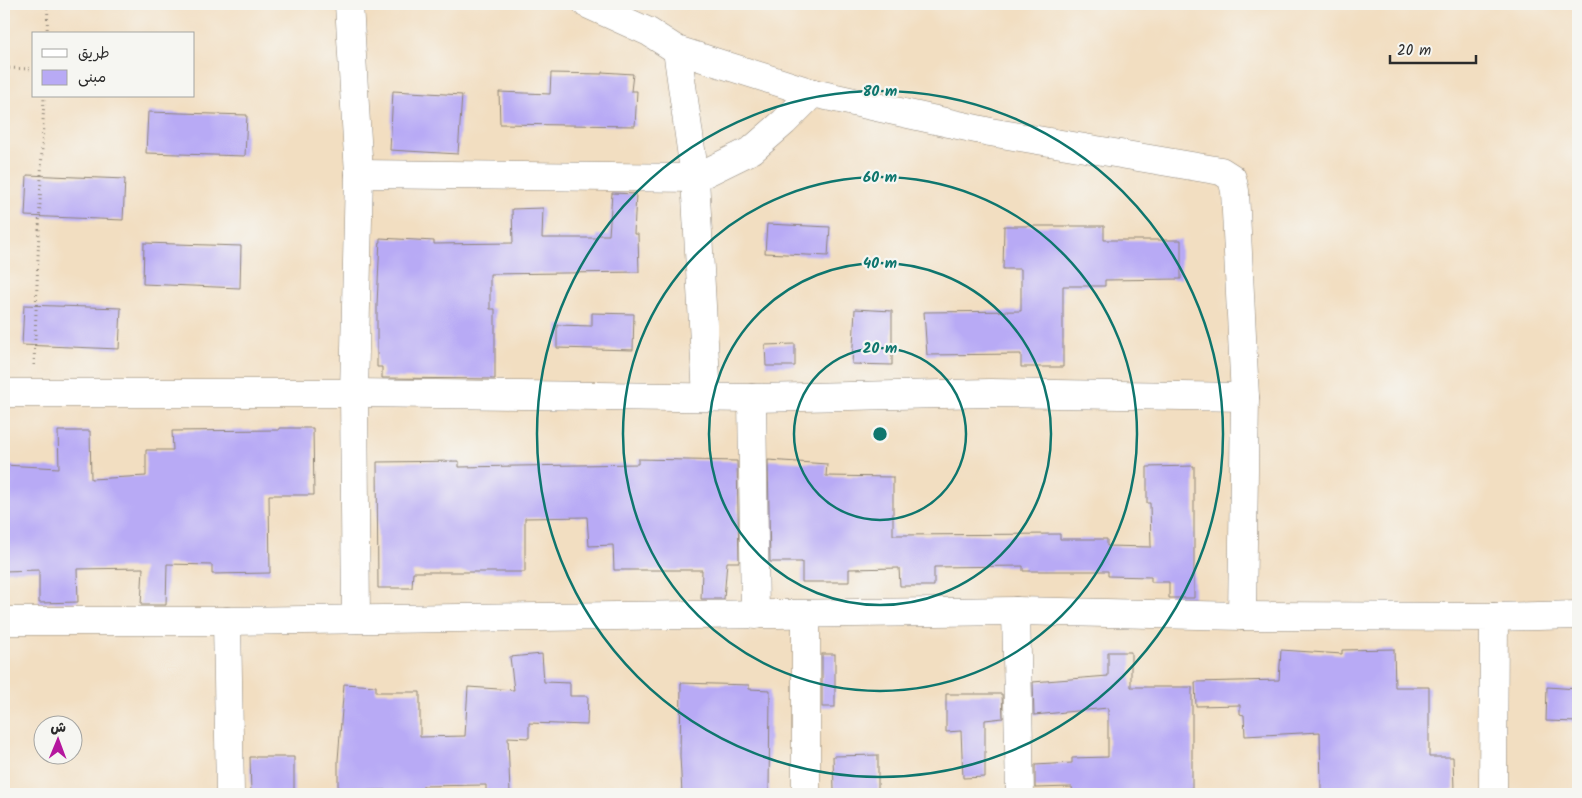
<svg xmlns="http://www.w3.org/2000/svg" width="1582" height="798" viewBox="0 0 1582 798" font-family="Kalam,'Playpen Sans Arabic',sans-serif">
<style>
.building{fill:#b8aaf5}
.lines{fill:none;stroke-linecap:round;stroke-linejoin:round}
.street-casing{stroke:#8e8476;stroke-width:29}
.path{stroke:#8e8476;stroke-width:3;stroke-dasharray:1 4;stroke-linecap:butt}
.street{stroke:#fff;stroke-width:28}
.ring{fill:none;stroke:#0f766e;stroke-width:2.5}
.centre{fill:#0f766e;stroke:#f6f6f2;stroke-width:2.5}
.ring-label{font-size:15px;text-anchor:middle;font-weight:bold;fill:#0f766e;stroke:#f6f6f2;stroke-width:4.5;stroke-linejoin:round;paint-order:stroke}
</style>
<rect width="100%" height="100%" fill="#f6f6f2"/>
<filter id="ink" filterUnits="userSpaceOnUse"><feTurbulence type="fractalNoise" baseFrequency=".02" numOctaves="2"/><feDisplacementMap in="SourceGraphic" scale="10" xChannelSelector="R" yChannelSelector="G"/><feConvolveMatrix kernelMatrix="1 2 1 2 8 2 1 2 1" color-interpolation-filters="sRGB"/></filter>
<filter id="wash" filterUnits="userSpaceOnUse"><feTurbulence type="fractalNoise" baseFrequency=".0096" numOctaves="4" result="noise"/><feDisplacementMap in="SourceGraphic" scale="20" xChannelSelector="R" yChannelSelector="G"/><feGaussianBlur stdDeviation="1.12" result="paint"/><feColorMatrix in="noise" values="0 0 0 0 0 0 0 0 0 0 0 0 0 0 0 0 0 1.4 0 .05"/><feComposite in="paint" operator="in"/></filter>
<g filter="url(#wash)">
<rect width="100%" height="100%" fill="#f2dec1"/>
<g id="blocks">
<!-- building -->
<g class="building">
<path d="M 602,72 L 633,74 L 631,91 L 637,91 L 635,126 L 500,124 L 499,92 L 550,94 L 551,73 L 602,74 Z"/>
<path d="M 393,91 L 462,95 L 458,154 L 390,150 Z"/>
<path d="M 148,112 L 247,115 L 245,156 L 146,153 Z"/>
<path d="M 27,175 L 125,179 L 123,220 L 25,216 Z"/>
<path d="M 612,193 L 636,194 L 634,234 L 638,234 L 639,272 L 490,274 L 490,309 L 495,309 L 495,379 L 382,378 L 382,367 L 377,367 L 377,305 L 380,238 L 434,241 L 434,244 L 513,243 L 512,209 L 543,208 L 542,238 L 597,238 L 597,235 L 609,235 Z"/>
<path d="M 767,224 L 830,227 L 828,256 L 765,253 Z"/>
<path d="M 1004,226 L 1104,226 L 1104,240 L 1181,240 L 1181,279 L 1105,280 L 1105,286 L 1063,286 L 1063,367 L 1021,367 L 1021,354 L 927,355 L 924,312 L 1021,311 L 1021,269 L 1003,269 Z"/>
<path d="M 144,243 L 241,246 L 240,288 L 143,284 Z"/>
<path d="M 24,305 L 121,308 L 119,349 L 22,345 Z"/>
<path d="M 855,309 L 892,311 L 892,365 L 852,364 Z"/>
<path d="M 592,313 L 634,314 L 633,350 L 557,348 L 557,325 L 592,326 Z"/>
<path d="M 795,344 L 795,366 L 766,366 L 765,345 Z"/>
<path d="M 279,428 L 313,428 L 314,495 L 269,495 L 270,573 L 212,574 L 212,565 L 167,564 L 166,605 L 141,605 L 143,568 L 77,569 L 78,602 L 39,603 L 39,570 L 4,571 L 4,465 L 59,468 L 58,431 L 90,431 L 91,479 L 146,476 L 146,450 L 173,450 L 172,431 L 279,430 Z"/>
<path d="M 638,459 L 737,461 L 739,562 L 727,562 L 724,599 L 701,599 L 702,570 L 614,570 L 613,545 L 589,546 L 587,517 L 525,518 L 525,572 L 413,572 L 412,588 L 378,588 L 377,462 L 459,461 L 459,467 L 638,464 Z"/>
<path d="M 768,460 L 827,464 L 826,476 L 893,477 L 893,535 L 1060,534 L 1060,539 L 1107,539 L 1107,546 L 1151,547 L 1150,503 L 1147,503 L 1147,467 L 1194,466 L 1194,598 L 1169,598 L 1169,582 L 1151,582 L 1151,577 L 1108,576 L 1108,571 L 1023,571 L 1023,566 L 934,567 L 934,586 L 900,586 L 899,568 L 849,569 L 849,582 L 802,582 L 802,562 L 770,562 Z"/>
<path d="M 1394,649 L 1395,687 L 1429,687 L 1429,757 L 1453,757 L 1454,790 L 1321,792 L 1320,732 L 1245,736 L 1244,715 L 1240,714 L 1240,705 L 1196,706 L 1195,682 L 1279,680 L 1281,650 L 1342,654 L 1342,650 Z"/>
<path d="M 1108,652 L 1131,652 L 1131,687 L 1192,687 L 1192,791 L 1073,794 L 1072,787 L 1035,788 L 1035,765 L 1072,763 L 1072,758 L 1108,757 L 1108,708 L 1034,715 L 1033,682 L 1108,676 Z"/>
<path d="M 542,654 L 544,682 L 570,683 L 570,696 L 588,696 L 587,725 L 529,723 L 529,738 L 508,737 L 510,794 L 486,794 L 486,785 L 423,786 L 423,794 L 385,794 L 385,790 L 338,791 L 338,760 L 344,684 L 376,686 L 376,692 L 420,692 L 420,737 L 465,736 L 468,687 L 514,690 L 510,657 Z"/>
<rect x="822" y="654" width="13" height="53"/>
<path d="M 681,683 L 749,685 L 749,689 L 770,690 L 769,794 L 682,794 L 680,756 Z"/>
<path d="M 1547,687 L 1578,689 L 1578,722 L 1546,721 Z"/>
<path d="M 946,694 L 1002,694 L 1003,718 L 985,720 L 985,777 L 963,778 L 961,731 L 946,732 Z"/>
<path d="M 878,755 L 878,790 L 834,791 L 833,756 Z"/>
<path d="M 250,757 L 294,757 L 294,794 L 251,794 Z"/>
</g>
</g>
</g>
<g filter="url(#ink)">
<use href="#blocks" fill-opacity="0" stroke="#8e8476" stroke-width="1"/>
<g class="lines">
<defs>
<g id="street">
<path d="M 349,4 L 359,174 L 354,393 L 356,619"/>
<path d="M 587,4 L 649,32 L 677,50 L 813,93 L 990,132 L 1221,171 L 1232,178 L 1235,191 L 1245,397 L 1242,616"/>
<path d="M 677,50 L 695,178 L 707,397"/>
<path d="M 359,174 L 695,178 L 752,150 L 784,122 L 813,93"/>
<path d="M 4,393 L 354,393 L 752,398 L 990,393 L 1245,397"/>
<path d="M 752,398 L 755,615"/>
<path d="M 1016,611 L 1020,794"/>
<path d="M 806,614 L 806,794"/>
<path d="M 1494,617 L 1578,615"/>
<path d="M 4,621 L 227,621 L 1016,611 L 1242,616 L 1494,617 L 1493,794"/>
<path d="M 227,621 L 230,794"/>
</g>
</defs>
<!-- street casing -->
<use href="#street" class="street-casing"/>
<!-- path -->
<g class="path">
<path d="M 47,34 L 48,4"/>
<path d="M 4,68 L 34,69"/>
<path d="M 34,365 L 44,96"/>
</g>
<!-- street -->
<use href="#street" class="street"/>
</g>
</g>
<!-- distance rings -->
<g class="ring">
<circle cx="880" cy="434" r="86"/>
<circle cx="880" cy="434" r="171"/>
<circle cx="880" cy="434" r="257"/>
<circle cx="880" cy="434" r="343"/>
</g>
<circle cx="880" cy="434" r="8" class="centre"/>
<g class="ring-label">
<text x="880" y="96">80 m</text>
<text x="880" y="182">60 m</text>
<text x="880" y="268">40 m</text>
<text x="880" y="353">20 m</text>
</g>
<!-- margin -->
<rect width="1582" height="798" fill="none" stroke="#f6f6f2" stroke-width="20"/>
<!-- legend -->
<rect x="32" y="32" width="162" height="65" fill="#f6f6f2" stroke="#a5a5a2"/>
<rect x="42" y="49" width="25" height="8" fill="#ffffff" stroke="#a5a5a2"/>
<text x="78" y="58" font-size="15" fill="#2b2b2b">طريق</text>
<rect x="42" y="70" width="25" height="15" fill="#b8aaf5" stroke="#a5a5a2"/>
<text x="78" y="82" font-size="15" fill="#2b2b2b">مبنى</text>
<!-- north arrow -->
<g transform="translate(58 740) rotate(1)"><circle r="24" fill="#f6f6f2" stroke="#a5a5a2"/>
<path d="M0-4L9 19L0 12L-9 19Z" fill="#b5179e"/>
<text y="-8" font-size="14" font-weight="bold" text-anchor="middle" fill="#2b2b2b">ش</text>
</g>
<!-- scale -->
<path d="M1390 55v8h86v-8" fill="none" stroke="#2b2b2b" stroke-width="2.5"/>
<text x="1397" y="55" font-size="15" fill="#2b2b2b" stroke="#f6f6f2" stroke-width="4" paint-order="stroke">20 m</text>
</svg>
